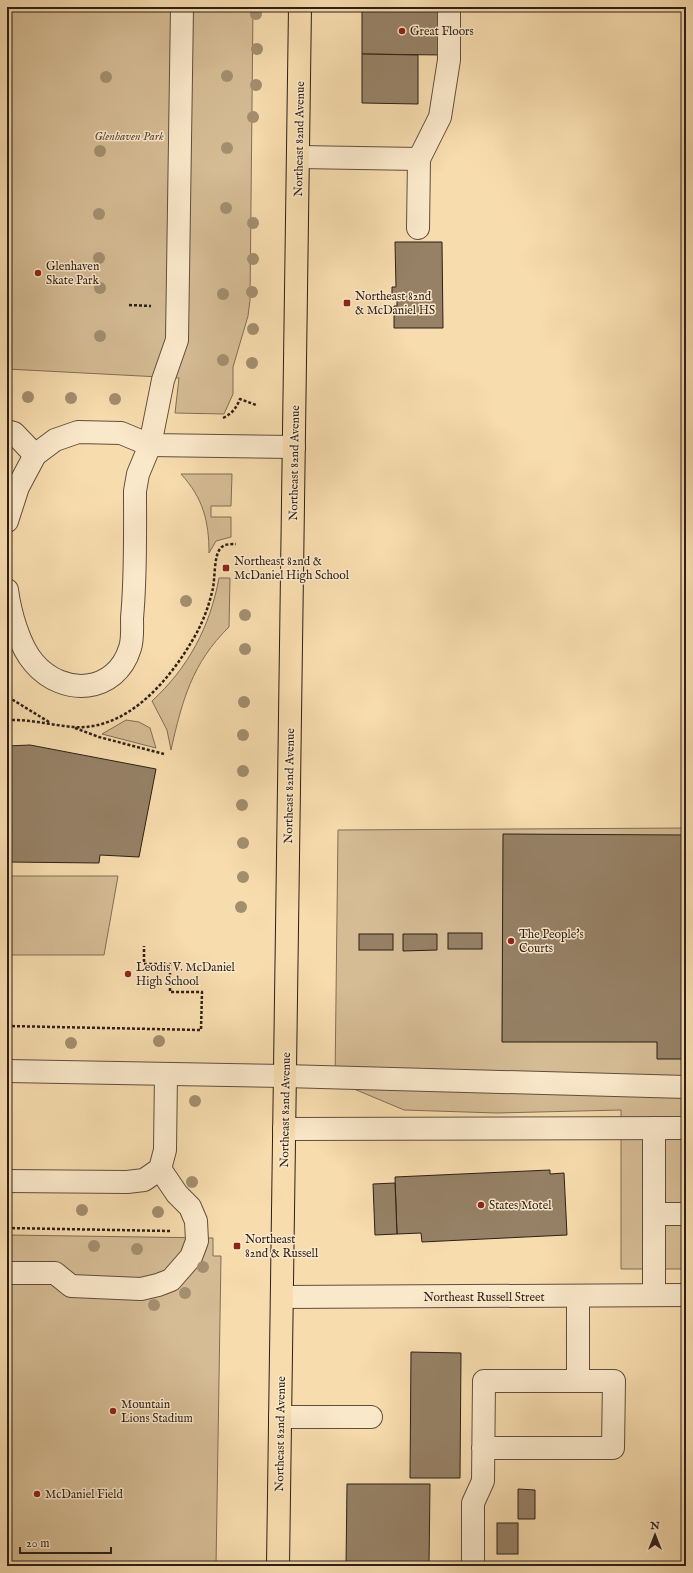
<svg xmlns="http://www.w3.org/2000/svg" width="693" height="1573" viewBox="0 0 693 1573" font-family="'IM FELL English',serif">
<style>
.green{fill:#d5bc94;stroke:#816e56}
.building{fill:#968166;stroke:#2d1f17}
.lines{fill:none;stroke-linecap:round;stroke-linejoin:round}
.minor-casing{stroke:#604e3d;stroke-width:24}
.major-casing{stroke:#2d1f17;stroke-width:24}
.path{stroke:#2d1f17;stroke-width:2.5;stroke-dasharray:3 2;stroke-linecap:butt}
.minor{stroke:#fae8ca;stroke-width:22}
.major{stroke:#f7dcae;stroke-width:22}
.tree{fill:#a38e6f}
.poi-dot{fill:#8f2418;stroke:#fae8ca;stroke-width:1.5}
.labels{text-anchor:middle;stroke-width:3;stroke-linejoin:round;paint-order:stroke}
.poi-label{font-size:12px;fill:#2d1f17;stroke:#fae8ca;text-anchor:start}
.park-label{font-size:12px;font-style:italic;fill:#5f4e3c;stroke:#fae8ca}
.street-label{font-size:12px;fill:#2d1f17;stroke:#fae8ca}
</style>
<rect width="100%" height="100%" fill="#f7dcae"/>
<filter id="stains"><feTurbulence type="fractalNoise" baseFrequency=".005" numOctaves="4"/><feColorMatrix values="0 0 0 0 .2 0 0 0 0 .09 0 0 0 0 .02 0 0 0 .5 -.17"/></filter>
<radialGradient id="worn" r=".72"><stop offset=".6" stop-color="#630" stop-opacity="0"/><stop offset="1" stop-color="#630" stop-opacity=".3"/></radialGradient>
<!-- green -->
<g class="green">
<path d="M 7,7 L 253,7 L 250,300 L 248,316 L 233,367 L 233,394 L 224,414 L 175,413 L 179,378 L 7,369 Z"/>
<path d="M 181,474 L 232,474 L 231,506 L 211,506 L 211,517 L 231,517 L 231,537 L 216,541 L 209,553 C 209,521 203,498 181,474 Z"/>
<path d="M 219,578 L 230,578 L 229,627 C 192,663 182,701 171,750 L 167,730 L 152,701 C 188,668 210,627 219,578 Z"/>
<path d="M 126,720 L 139,722 L 150,728 L 156,748 L 102,734 Z"/>
<path d="M 686,828 L 686,1269 L 621,1269 L 621,1110 L 497,1113 L 404,1110 L 335,1081 L 338,830 Z"/>
<path d="M 7,876 L 118,876 L 104,955 L 7,955 Z"/>
<path d="M 7,1235 L 213,1238 L 213,1256 L 221,1256 L 216,1566 L 7,1566 Z"/>
</g>
<!-- building -->
<g class="building">
<path d="M 362,7 L 442,7 L 442,55 L 362,54 Z"/>
<path d="M 362,54 L 418,55 L 418,104 L 362,103 Z"/>
<path d="M 395,242 L 442,242 L 443,328 L 394,328 L 394,306 L 397,306 L 397,300 L 392,300 L 392,287 L 396,287 Z"/>
<path d="M 30,745 L 156,769 L 139,857 L 100,855 L 99,863 L 7,862 L 7,746 Z"/>
<path d="M 503,834 L 686,835 L 686,1059 L 657,1059 L 657,1042 L 502,1042 Z"/>
<rect x="448" y="933" width="34" height="16"/>
<rect x="359" y="934" width="34" height="16"/>
<path d="M 403,934 L 437,934 L 437,950 L 403,951 Z"/>
<path d="M 550,1170 L 550,1174 L 564,1173 L 567,1235 L 422,1242 L 421,1233 L 397,1234 L 395,1177 Z"/>
<path d="M 395,1183 L 397,1234 L 375,1235 L 373,1184 Z"/>
<path d="M 411,1352 L 461,1353 L 460,1478 L 410,1478 Z"/>
<path d="M 347,1484 L 430,1484 L 429,1566 L 346,1566 Z"/>
<path d="M 518,1489 L 535,1490 L 535,1519 L 518,1519 Z"/>
<rect x="497" y="1523" width="21" height="31"/>
</g>
<g class="lines">
<defs>
<g id="minor">
<path d="M 182,7 L 177,340 L 163,380 L 150,445 L 294,447"/>
<path d="M 299,157 L 419,159 L 440,117 L 449,60 L 449,7"/>
<path d="M 418,228 L 419,159"/>
<path d="M 7,431 L 14,433 L 35,455"/>
<path d="M 7,521 L 18,487 L 35,455 L 55,440 L 78,432 L 121,433 L 150,445 L 138,474 L 135,491 C 135,533 136,576 132,618 C 132,627 133,639 130,648 C 116,694 63,697 34,663 C 19,646 10,612 7,590"/>
<path d="M 7,1071 L 285,1076 L 686,1087"/>
<path d="M 654,1128 L 654,1214"/>
<path d="M 284,1129 L 686,1128"/>
<path d="M 7,1181 L 127,1182 L 144,1180 L 160,1169 L 165,1150 L 166,1074"/>
<path d="M 7,1273 L 55,1273 L 71,1286 L 141,1289 L 158,1285 L 171,1280 L 191,1257 L 197,1241 L 196,1221 L 190,1207 L 177,1194 L 160,1169"/>
<path d="M 654,1295 L 654,1214 L 686,1214"/>
<path d="M 282,1297 L 686,1295"/>
<path d="M 578,1381 L 578,1296"/>
<path d="M 280,1417 L 371,1417"/>
<path d="M 473,1566 L 473,1503 L 483,1481 L 484,1381 L 614,1381 L 613,1448 L 483,1448"/>
</g>
<path id="major" d="M 278,1566 L 300,7"/>
</defs>
<!-- minor casing -->
<use href="#minor" class="minor-casing"/>
<!-- major casing -->
<use href="#major" class="major-casing"/>
<!-- path -->
<g class="path">
<path d="M 129,305 L 151,306"/>
<path d="M 223,418 C 233,413 236,408 240,399 L 256,405"/>
<path d="M 7,691 L 13,700 L 49,722"/>
<path d="M 7,720 C 29,719 51,725 73,727 C 126,731 168,682 192,641 C 202,625 209,606 213,588 C 215,578 214,556 220,549 C 223,544 230,544 236,544"/>
<path d="M 75,728 L 99,737 L 164,754"/>
<path d="M 7,1026 L 201,1030 L 202,992 L 170,992 L 170,964 L 144,964 L 144,946"/>
<path d="M 7,1228 L 170,1231"/>
</g>
<!-- minor -->
<use href="#minor" class="minor"/>
<!-- major -->
<use href="#major" class="major"/>
</g>
<!-- trees -->
<g class="tree">
<circle cx="256" cy="14" r="6"/>
<circle cx="257" cy="49" r="6"/>
<circle cx="227" cy="76" r="6"/>
<circle cx="106" cy="77" r="6"/>
<circle cx="256" cy="85" r="6"/>
<circle cx="253" cy="117" r="6"/>
<circle cx="227" cy="148" r="6"/>
<circle cx="100" cy="151" r="6"/>
<circle cx="226" cy="208" r="6"/>
<circle cx="99" cy="214" r="6"/>
<circle cx="253" cy="223" r="6"/>
<circle cx="99" cy="258" r="6"/>
<circle cx="253" cy="259" r="6"/>
<circle cx="100" cy="288" r="6"/>
<circle cx="252" cy="292" r="6"/>
<circle cx="223" cy="294" r="6"/>
<circle cx="253" cy="329" r="6"/>
<circle cx="100" cy="336" r="6"/>
<circle cx="223" cy="360" r="6"/>
<circle cx="252" cy="363" r="6"/>
<circle cx="28" cy="397" r="6"/>
<circle cx="71" cy="398" r="6"/>
<circle cx="115" cy="399" r="6"/>
<circle cx="186" cy="601" r="6"/>
<circle cx="245" cy="615" r="6"/>
<circle cx="245" cy="649" r="6"/>
<circle cx="244" cy="702" r="6"/>
<circle cx="243" cy="735" r="6"/>
<circle cx="243" cy="771" r="6"/>
<circle cx="242" cy="805" r="6"/>
<circle cx="243" cy="843" r="6"/>
<circle cx="243" cy="877" r="6"/>
<circle cx="241" cy="907" r="6"/>
<circle cx="159" cy="1041" r="6"/>
<circle cx="71" cy="1043" r="6"/>
<circle cx="195" cy="1101" r="6"/>
<circle cx="192" cy="1182" r="6"/>
<circle cx="82" cy="1210" r="6"/>
<circle cx="158" cy="1212" r="6"/>
<circle cx="94" cy="1246" r="6"/>
<circle cx="137" cy="1249" r="6"/>
<circle cx="203" cy="1267" r="6"/>
<circle cx="185" cy="1293" r="6"/>
<circle cx="154" cy="1305" r="6"/>
</g>
<!-- markers -->
<g class="poi-dot">
<circle cx="402" cy="31" r="4"/>
<circle cx="38" cy="273" r="4"/>
<rect x="343" y="299" width="8" height="8" rx="2"/>
<rect x="222" y="564" width="8" height="8" rx="2"/>
<circle cx="511" cy="941" r="4"/>
<circle cx="128" cy="974" r="4"/>
<circle cx="481" cy="1205" r="4"/>
<rect x="233" y="1242" width="8" height="8" rx="2"/>
<circle cx="113" cy="1411" r="4"/>
<circle cx="37" cy="1494" r="4"/>
</g>
<g class="labels">
<!-- poi labels -->
<g class="poi-label">
<text x="410" y="35">Great Floors</text>
<text x="46" y="270">Glenhaven<tspan x="46" dy="14">Skate Park</tspan></text>
<text x="355" y="300">Northeast 82nd<tspan x="355" dy="14">&amp; McDaniel HS</tspan></text>
<text x="234" y="565">Northeast 82nd &amp;<tspan x="234" dy="14">McDaniel High School</tspan></text>
<text x="519" y="938">The People's<tspan x="519" dy="14">Courts</tspan></text>
<text x="136" y="971">Leodis V. McDaniel<tspan x="136" dy="14">High School</tspan></text>
<text x="489" y="1209">States Motel</text>
<text x="245" y="1243">Northeast<tspan x="245" dy="14">82nd &amp; Russell</tspan></text>
<text x="121" y="1408">Mountain<tspan x="121" dy="14">Lions Stadium</tspan></text>
<text x="45" y="1498">McDaniel Field</text>
</g>
<!-- park labels -->
<g class="park-label">
<text x="129" y="140">Glenhaven Park</text>
</g>
<!-- street labels -->
<g class="street-label">
<text transform="translate(299 139) rotate(-89)" y="4">Northeast 82nd Avenue</text>
<text transform="translate(294 463) rotate(-89)" y="4">Northeast 82nd Avenue</text>
<text transform="translate(289 786) rotate(-89)" y="4">Northeast 82nd Avenue</text>
<text transform="translate(285 1110) rotate(-89)" y="4">Northeast 82nd Avenue</text>
<text x="484" y="1301">Northeast Russell Street</text>
<text transform="translate(280 1434) rotate(-89)" y="4">Northeast 82nd Avenue</text>
</g>
</g>
<!-- margin -->
<rect width="693" height="1573" fill="none" stroke="#f7dcae" stroke-width="24"/>
<rect x="8" y="8" width="677" height="1557" fill="none" stroke="#2d1f17" stroke-width="2"/>
<rect x="12" y="12" width="669" height="1549" fill="none" stroke="#2d1f17"/>
<!-- north arrow -->
<g transform="translate(655 1535)" stroke="#fae8ca" stroke-width="3" paint-order="stroke">
<path d="M0-3L7 15L0 10L-7 15Z" fill="#2d1f17"/>
<text y="-6" font-size="11" font-weight="bold" text-anchor="middle" fill="#2d1f17">N</text>
</g>
<!-- scale -->
<path d="M20 1547v6h91v-6" fill="none" stroke="#2d1f17" stroke-width="2"/>
<text x="26" y="1547" font-size="12" fill="#2d1f17" stroke="#fae8ca" stroke-width="3" paint-order="stroke">20 m</text>
<rect width="100%" height="100%" filter="url(#stains)"/>
<rect width="100%" height="100%" fill="url(#worn)"/>
</svg>
